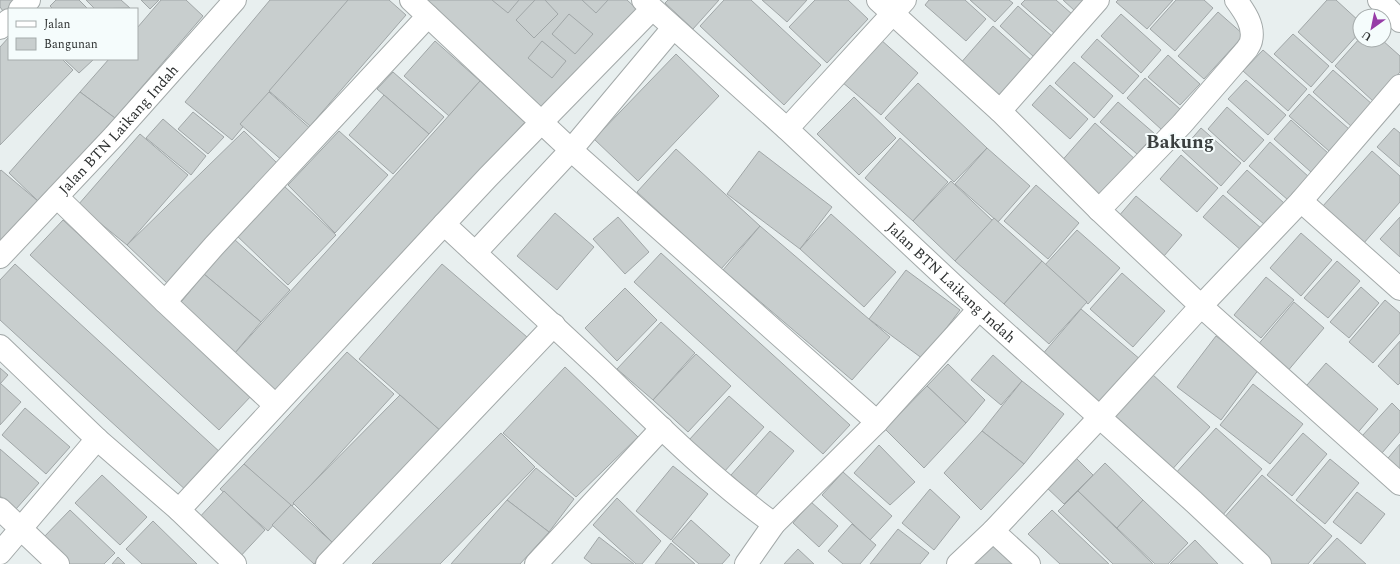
<svg xmlns="http://www.w3.org/2000/svg" width="1400" height="564" viewBox="0 0 1400 564" font-family="Spectral,serif">
<style>
.building{fill:#c8cece;stroke:#a0a6a7}
.lines{fill:none;stroke-linecap:round;stroke-linejoin:round}
.street-casing{stroke:#a3a9a9;stroke-width:24}
.street{stroke:#fff;stroke-width:22}
.labels{text-anchor:middle;stroke-width:4;stroke-linejoin:round;paint-order:stroke}
.street-label{font-size:15px;fill:#2e3131;stroke:#f5fcfc}
.district-label{font-size:19px;font-weight:bold;fill:#3a3f3f;stroke:#f5fcfc}
</style>
<rect width="100%" height="100%" fill="#e8efef"/>
<!-- building -->
<g class="building">
<path d="M 0,0 L 25,0 L 13,9 L 9,9 L 9,12 L 6,15 L 0,7 Z"/>
<path d="M 56,0 L 79,0 L 88,9 L 53,9 L 50,6 Z"/>
<path d="M 86,0 L 121,0 L 130,8 L 95,9 Z"/>
<path d="M 141,0 L 159,0 L 150,9 Z"/>
<path d="M 161,0 L 186,0 L 203,16 L 115,118 L 80,92 L 109,59 L 137,59 L 137,28 Z"/>
<path d="M 270,0 L 349,0 L 232,140 L 185,102 Z"/>
<path d="M 348,0 L 389,0 L 406,15 L 310,126 L 269,91 Z"/>
<path d="M 427,0 L 627,0 L 639,11 L 546,111 Z"/>
<path d="M 492,0 L 519,0 L 508,13 Z"/>
<path d="M 535,0 L 545,0 L 558,14 L 534,38 L 516,20 Z"/>
<path d="M 582,0 L 608,0 L 596,13 Z"/>
<path d="M 668,0 L 719,0 L 693,29 L 665,3 Z"/>
<path d="M 724,0 L 751,0 L 821,65 L 784,105 L 700,26 Z"/>
<path d="M 762,0 L 807,0 L 787,22 Z"/>
<path d="M 815,0 L 848,0 L 868,19 L 827,63 L 789,27 Z"/>
<path d="M 929,0 L 965,0 L 986,19 L 966,41 L 925,5 Z"/>
<path d="M 970,0 L 1009,0 L 1013,3 L 995,22 Z"/>
<path d="M 1025,0 L 1056,0 L 1072,14 L 1055,34 L 1021,4 Z"/>
<path d="M 1063,0 L 1085,0 L 1075,11 Z"/>
<path d="M 1118,0 L 1173,0 L 1147,29 L 1116,2 Z"/>
<path d="M 1176,0 L 1204,0 L 1213,8 L 1175,51 L 1150,29 Z"/>
<path d="M 1327,0 L 1336,0 L 1360,22 L 1360,32 L 1332,63 L 1298,32 Z"/>
<path d="M 1018,6 L 1053,37 L 1034,57 L 1000,26 Z"/>
<path d="M 1218,12 L 1244,35 L 1204,79 L 1178,56 Z"/>
<path d="M 569,14 L 593,34 L 575,54 L 552,34 Z"/>
<path d="M 1121,14 L 1161,50 L 1141,73 L 1101,36 Z"/>
<path d="M 993,26 L 1031,60 L 996,99 L 959,65 Z"/>
<path d="M 1293,34 L 1329,66 L 1311,87 L 1274,54 Z"/>
<path d="M 9,37 L 9,59 L 62,59 L 73,70 L 0,145 L 0,47 Z"/>
<path d="M 1360,38 L 1360,40 L 1382,40 L 1400,56 L 1400,72 L 1374,102 L 1335,66 Z"/>
<path d="M 880,39 L 918,73 L 881,115 L 842,82 Z"/>
<path d="M 1097,39 L 1139,76 L 1123,94 L 1081,57 Z"/>
<path d="M 435,41 L 480,81 L 449,116 L 404,76 Z"/>
<path d="M 542,41 L 566,61 L 552,78 L 528,58 Z"/>
<path d="M 1263,50 L 1307,89 L 1288,111 L 1243,71 Z"/>
<path d="M 676,54 L 719,96 L 638,181 L 594,139 Z"/>
<path d="M 1168,55 L 1200,84 L 1180,105 L 1148,77 Z"/>
<path d="M 64,59 L 94,59 L 79,73 Z"/>
<path d="M 1074,62 L 1113,96 L 1094,118 L 1055,83 Z"/>
<path d="M 1333,70 L 1372,104 L 1352,127 L 1313,92 Z"/>
<path d="M 393,72 L 444,117 L 429,134 L 377,89 Z"/>
<path d="M 1145,78 L 1180,109 L 1162,130 L 1127,98 Z"/>
<path d="M 1246,80 L 1286,115 L 1268,135 L 1228,99 Z"/>
<path d="M 480,81 L 525,122 L 280,395 L 234,354 Z"/>
<path d="M 918,83 L 987,148 L 954,182 L 885,118 Z"/>
<path d="M 1050,85 L 1088,119 L 1070,139 L 1032,105 Z"/>
<path d="M 80,92 L 115,118 L 39,202 L 9,173 Z"/>
<path d="M 269,92 L 312,130 L 284,162 L 240,124 Z"/>
<path d="M 1309,94 L 1349,129 L 1329,151 L 1289,116 Z"/>
<path d="M 384,95 L 429,134 L 393,174 L 349,135 Z"/>
<path d="M 854,97 L 896,138 L 859,175 L 817,134 Z"/>
<path d="M 1118,102 L 1155,134 L 1137,154 L 1100,122 Z"/>
<path d="M 1227,107 L 1264,140 L 1244,162 L 1208,129 Z"/>
<path d="M 193,112 L 224,137 L 208,154 L 178,129 Z"/>
<path d="M 163,119 L 206,156 L 191,175 L 146,138 Z"/>
<path d="M 1291,120 L 1328,153 L 1311,172 L 1274,139 Z"/>
<path d="M 1095,123 L 1136,160 L 1100,200 L 1059,164 Z"/>
<path d="M 1201,128 L 1241,163 L 1221,186 L 1182,150 Z"/>
<path d="M 1394,128 L 1400,133 L 1400,167 L 1377,147 Z"/>
<path d="M 244,131 L 277,163 L 168,284 L 127,245 Z"/>
<path d="M 339,131 L 388,175 L 335,233 L 288,185 Z"/>
<path d="M 140,134 L 188,175 L 127,245 L 78,205 Z"/>
<path d="M 900,138 L 948,182 L 913,221 L 865,178 Z"/>
<path d="M 1270,142 L 1309,177 L 1288,200 L 1249,166 Z"/>
<path d="M 987,148 L 1030,186 L 998,222 L 955,184 Z"/>
<path d="M 676,149 L 760,226 L 721,269 L 637,192 Z"/>
<path d="M 759,151 L 832,207 L 800,249 L 727,194 Z"/>
<path d="M 1372,151 L 1400,176 L 1400,202 L 1363,244 L 1322,207 Z"/>
<path d="M 1181,155 L 1218,188 L 1197,212 L 1160,179 Z"/>
<path d="M 1,170 L 39,202 L 0,241 L 0,171 Z"/>
<path d="M 1247,170 L 1284,203 L 1265,225 L 1227,192 Z"/>
<path d="M 951,181 L 993,221 L 955,261 L 913,221 Z"/>
<path d="M 283,185 L 336,235 L 288,285 L 235,234 Z"/>
<path d="M 1036,185 L 1079,223 L 1048,259 L 1004,221 Z"/>
<path d="M 1223,195 L 1262,229 L 1242,251 L 1203,217 Z"/>
<path d="M 1136,196 L 1182,235 L 1164,256 L 1118,217 Z"/>
<path d="M 555,213 L 594,247 L 557,290 L 517,256 Z"/>
<path d="M 831,214 L 896,272 L 864,307 L 800,249 Z"/>
<path d="M 618,217 L 649,252 L 625,274 L 593,239 Z"/>
<path d="M 1400,217 L 1400,257 L 1380,239 Z"/>
<path d="M 994,218 L 1042,261 L 1004,304 L 955,261 Z"/>
<path d="M 63,220 L 252,395 L 219,430 L 30,255 Z"/>
<path d="M 760,226 L 890,337 L 852,380 L 723,270 Z"/>
<path d="M 1077,230 L 1120,268 L 1088,304 L 1044,266 Z"/>
<path d="M 1301,233 L 1332,260 L 1301,296 L 1270,268 Z"/>
<path d="M 234,239 L 290,290 L 261,322 L 204,274 Z"/>
<path d="M 661,253 L 850,425 L 823,454 L 634,282 Z"/>
<path d="M 1042,261 L 1087,302 L 1049,344 L 1004,304 Z"/>
<path d="M 1337,261 L 1360,281 L 1328,318 L 1304,298 Z"/>
<path d="M 15,264 L 222,454 L 188,492 L 0,320 L 0,280 Z"/>
<path d="M 442,264 L 527,337 L 443,433 L 359,359 Z"/>
<path d="M 906,270 L 960,310 L 923,359 L 869,319 Z"/>
<path d="M 1122,273 L 1165,311 L 1133,347 L 1090,309 Z"/>
<path d="M 204,274 L 261,322 L 234,354 L 177,307 Z"/>
<path d="M 1266,277 L 1294,300 L 1261,338 L 1234,315 Z"/>
<path d="M 1361,287 L 1379,303 L 1349,338 L 1330,322 Z"/>
<path d="M 625,288 L 657,320 L 617,361 L 585,328 Z"/>
<path d="M 1385,300 L 1400,313 L 1400,333 L 1373,363 L 1349,342 Z"/>
<path d="M 1294,302 L 1324,328 L 1286,373 L 1256,347 Z"/>
<path d="M 1081,309 L 1141,360 L 1101,407 L 1041,356 Z"/>
<path d="M 661,322 L 695,353 L 653,400 L 617,369 Z"/>
<path d="M 1216,336 L 1259,369 L 1221,420 L 1177,387 Z"/>
<path d="M 1400,341 L 1400,383 L 1398,385 L 1378,366 Z"/>
<path d="M 347,352 L 394,394 L 291,507 L 244,464 Z"/>
<path d="M 696,354 L 731,386 L 688,432 L 653,400 Z"/>
<path d="M 993,355 L 1022,381 L 1001,405 L 971,380 Z"/>
<path d="M 1326,363 L 1378,409 L 1354,437 L 1301,392 Z"/>
<path d="M 948,364 L 985,400 L 966,423 L 927,386 Z"/>
<path d="M 565,367 L 638,437 L 576,497 L 503,433 Z"/>
<path d="M 0,368 L 8,375 L 0,384 Z"/>
<path d="M 1152,374 L 1210,427 L 1169,473 L 1111,421 Z"/>
<path d="M 1022,381 L 1064,414 L 1024,464 L 982,431 Z"/>
<path d="M 0,383 L 21,402 L 0,425 Z"/>
<path d="M 1253,384 L 1303,424 L 1270,464 L 1220,425 Z"/>
<path d="M 927,386 L 966,423 L 924,468 L 885,429 Z"/>
<path d="M 400,395 L 443,433 L 333,543 L 293,503 Z"/>
<path d="M 729,396 L 764,427 L 724,472 L 689,440 Z"/>
<path d="M 1392,403 L 1400,411 L 1400,432 L 1382,453 L 1362,436 Z"/>
<path d="M 25,408 L 70,447 L 46,474 L 2,435 Z"/>
<path d="M 1216,428 L 1262,469 L 1222,516 L 1175,474 Z"/>
<path d="M 770,431 L 794,451 L 755,496 L 731,475 Z"/>
<path d="M 982,431 L 1024,464 L 981,510 L 944,473 Z"/>
<path d="M 501,433 L 535,467 L 440,564 L 372,564 Z"/>
<path d="M 1303,433 L 1327,454 L 1292,496 L 1267,475 Z"/>
<path d="M 1400,444 L 1400,479 L 1383,464 Z"/>
<path d="M 879,445 L 915,482 L 890,505 L 854,473 Z"/>
<path d="M 0,449 L 39,483 L 16,509 L 0,496 Z"/>
<path d="M 1074,456 L 1093,475 L 1064,504 L 1045,486 Z"/>
<path d="M 1330,459 L 1359,483 L 1325,524 L 1296,500 Z"/>
<path d="M 1105,463 L 1143,500 L 1117,528 L 1078,491 Z"/>
<path d="M 244,464 L 291,505 L 268,531 L 220,489 Z"/>
<path d="M 673,466 L 708,494 L 671,540 L 636,511 Z"/>
<path d="M 536,468 L 574,499 L 549,532 L 507,500 Z"/>
<path d="M 843,472 L 892,516 L 870,540 L 822,495 Z"/>
<path d="M 102,475 L 147,517 L 120,545 L 75,503 Z"/>
<path d="M 1262,475 L 1332,536 L 1308,564 L 1272,564 L 1222,520 Z"/>
<path d="M 930,489 L 960,517 L 934,550 L 902,523 Z"/>
<path d="M 224,491 L 265,530 L 237,560 L 196,521 Z"/>
<path d="M 1078,491 L 1153,564 L 1113,564 L 1058,511 Z"/>
<path d="M 1357,492 L 1385,514 L 1361,544 L 1333,522 Z"/>
<path d="M 617,498 L 661,541 L 642,564 L 636,564 L 593,525 Z"/>
<path d="M 507,500 L 549,532 L 520,564 L 451,564 Z"/>
<path d="M 1143,500 L 1188,543 L 1168,564 L 1155,564 L 1117,528 Z"/>
<path d="M 811,502 L 838,526 L 819,547 L 793,523 Z"/>
<path d="M 291,505 L 333,543 L 314,564 L 272,525 Z"/>
<path d="M 70,510 L 115,553 L 104,564 L 70,564 L 43,538 Z"/>
<path d="M 1052,510 L 1109,564 L 1060,564 L 1028,534 Z"/>
<path d="M 691,520 L 730,555 L 722,564 L 699,564 L 672,541 Z"/>
<path d="M 153,521 L 197,564 L 142,564 L 126,549 Z"/>
<path d="M 852,524 L 876,545 L 860,564 L 843,564 L 828,551 Z"/>
<path d="M 898,529 L 929,553 L 920,564 L 870,564 Z"/>
<path d="M 599,537 L 634,564 L 592,564 L 584,558 Z"/>
<path d="M 1337,538 L 1366,564 L 1313,564 Z"/>
<path d="M 1195,540 L 1218,564 L 1170,564 Z"/>
<path d="M 988,541 L 1015,564 L 969,564 Z"/>
<path d="M 671,543 L 695,564 L 655,564 Z"/>
<path d="M 798,549 L 814,564 L 784,564 Z"/>
<path d="M 118,557 L 125,564 L 112,564 Z"/>
</g>
<g class="lines">
<defs>
<g id="street">
<path d="M 411,0 L 571,150 L 877,422"/>
<path id="s1" d="M 643,0 L 787,129 L 979,309 L 1194,502 L 1260,564"/>
<path d="M 878,0 L 1000,111 L 1099,210 L 1201,306 L 1400,484"/>
<path d="M 1379,0 L 1400,21"/>
<path d="M 20,9 L 29,0"/>
<path d="M 0,28 L 9,20"/>
<path d="M 1000,111 L 1098,0"/>
<path d="M 787,129 L 905,0"/>
<path d="M 57,197 L 165,302 L 275,405"/>
<path d="M 1301,201 L 1400,289"/>
<path d="M 1099,210 L 1182,124 L 1247,49 C 1248,47 1251,43 1251,41 C 1255,26 1244,11 1236,0"/>
<path d="M 444,224 L 488,177 L 652,9"/>
<path d="M 475,253 L 571,150 L 673,28"/>
<path id="s2" d="M 0,257 L 114,136 L 235,0"/>
<path d="M 165,302 L 214,246 L 428,16"/>
<path d="M 0,346 L 97,439 L 179,510 L 444,224 C 496,272 548,320 600,369 C 656,423 711,478 774,524"/>
<path d="M 0,509 L 58,564"/>
<path d="M 179,510 L 235,564"/>
<path d="M 993,531 L 1029,564"/>
<path d="M 0,553 L 97,439"/>
<path d="M 327,564 L 554,325"/>
<path d="M 536,564 L 662,428"/>
<path d="M 746,564 L 774,524 L 877,422 L 979,309"/>
<path d="M 958,564 L 993,531 L 1099,418 L 1201,306 L 1301,201 L 1400,86"/>
</g>
</defs>
<!-- street casing -->
<use href="#street" class="street-casing"/>
<!-- street -->
<use href="#street" class="street"/>
</g>
<g class="labels">
<!-- street labels -->
<g class="street-label">
<text dy="5" stroke="none"><textPath href="#s2" startOffset="174">Jalan BTN Laikang Indah</textPath></text>
<text dy="5" stroke="none"><textPath href="#s1" startOffset="418">Jalan BTN Laikang Indah</textPath></text>
</g>
<!-- district labels -->
<g class="district-label">
<text x="1180" y="148">Bakung</text>
</g>
</g>
<!-- legend -->
<rect x="8" y="8" width="130" height="52" fill="#f5fcfc" stroke="#a5abab"/>
<rect x="16" y="21" width="20" height="6" fill="#ffffff" stroke="#a5abab"/>
<text x="44" y="28" font-size="12" fill="#2e3131">Jalan</text>
<rect x="16" y="38" width="20" height="12" fill="#c8cece" stroke="#a5abab"/>
<text x="44" y="48" font-size="12" fill="#2e3131">Bangunan</text>
<!-- north arrow -->
<g transform="translate(1372 28) rotate(213)"><circle r="19" fill="#f5fcfc" stroke="#a5abab"/>
<path d="M0-3L7 15L0 10L-7 15Z" fill="#963ca7"/>
<text y="-6" font-size="11" font-weight="bold" text-anchor="middle" fill="#2e3131">U</text>
</g>
</svg>
